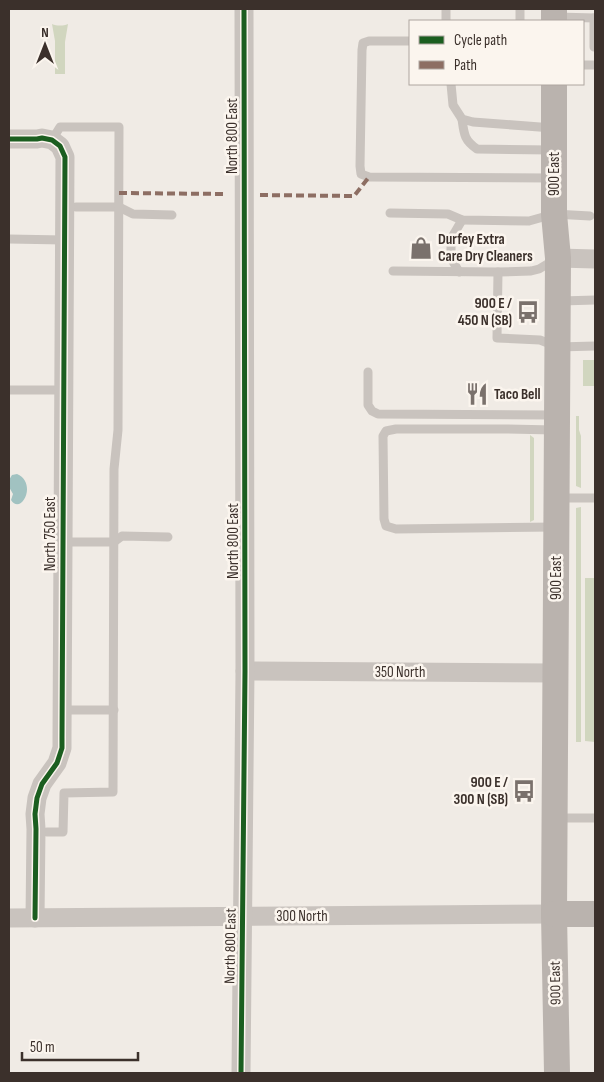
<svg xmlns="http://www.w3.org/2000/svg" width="604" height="1082" viewBox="0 0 604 1082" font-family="'Sofia Sans Condensed',sans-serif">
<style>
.green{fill:#d1d6bf}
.water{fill:#a1c2c1}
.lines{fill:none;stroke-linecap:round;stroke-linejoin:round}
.lane{stroke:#c9c3be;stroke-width:9}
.street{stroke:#c9c3be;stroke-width:19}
.secondary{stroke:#bab3ae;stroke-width:26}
.quiet{stroke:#8d6e63;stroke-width:4;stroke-dasharray:8 4;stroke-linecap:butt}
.cycleway-casing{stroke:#fbf5ee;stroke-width:8}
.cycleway{stroke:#1b5e20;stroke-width:5}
.labels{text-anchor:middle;stroke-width:5;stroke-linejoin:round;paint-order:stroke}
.street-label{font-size:15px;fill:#3b302b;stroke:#fbf5ee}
.poi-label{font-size:15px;font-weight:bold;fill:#3b302b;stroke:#fbf5ee;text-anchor:start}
</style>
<rect width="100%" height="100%" fill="#f0ebe5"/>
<!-- green -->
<g class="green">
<path d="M 52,24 C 57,26 63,26 68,24 L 65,42 L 65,74 L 55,74 L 55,41 Z"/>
<rect x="583" y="360" width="12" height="26"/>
<path d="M 576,416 L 579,416 L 579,430 L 581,436 L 581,488 L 576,486 Z"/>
<path d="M 530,435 L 534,438 L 534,520 L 530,522 Z"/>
<path d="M 581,507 L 581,742 L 576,742 L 576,508 Z"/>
<path d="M 585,578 L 595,578 L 595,742 L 585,741 Z"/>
</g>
<!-- water -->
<path class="water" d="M 17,474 C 38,483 21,516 11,500 L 13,494 L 9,487 L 9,480 L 12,475 Z"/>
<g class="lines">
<!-- lane -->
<g class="lane">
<path d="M 557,17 L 595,18"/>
<path d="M 594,18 L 594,47 L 595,47"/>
<path d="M 446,21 L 446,9"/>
<path d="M 520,21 L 520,9"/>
<path d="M 410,41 L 369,41 L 363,43 L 362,50 L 360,166 L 361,174 L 369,177 L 551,178"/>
<path d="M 583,65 L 595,65"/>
<path d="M 451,84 L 453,105 L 462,119 L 473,122 L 553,128"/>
<path d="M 462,119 C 464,134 464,140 477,149 L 552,150"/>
<path d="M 76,207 L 119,207 L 133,214 L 172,215"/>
<path d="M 390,213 L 448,214 L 462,220 L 529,221 L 554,214 L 590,216"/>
<path d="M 9,239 L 64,240"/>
<path d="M 393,271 L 498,272 L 531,271 L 539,269 L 554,260"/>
<path d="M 459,272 L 451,258 L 451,239 L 462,220"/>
<path d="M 498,272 L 497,338 L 540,340 L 558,347 L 595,346"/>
<path d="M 561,301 L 595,300"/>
<path d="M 368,372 L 368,405 L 372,411 L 378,414 L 554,415"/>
<path d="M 9,390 L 63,390"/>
<path d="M 554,430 L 507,429 L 396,429 L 386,431 L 383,436 L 384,519 L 386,526 L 396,529 L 555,527"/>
<path d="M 558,498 L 595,498"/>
<path d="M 63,542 L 114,542 L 122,536 L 168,537"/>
<path d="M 62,710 L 114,710"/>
<path d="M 557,818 L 595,818"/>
<path d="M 47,832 L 63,832 L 64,793 L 113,792 L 114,469 L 118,430 L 119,127 L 60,127 L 52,140"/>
</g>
<!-- street -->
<g class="street">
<path d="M 9,139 L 37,139 L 42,138 L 52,140 L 60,146 L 65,157 L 62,738 L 62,748 L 57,763 L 42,784 L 37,798 L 35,814 L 36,829 L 35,918"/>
<path d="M 558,258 L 595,259"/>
<path d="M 245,671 L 556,673"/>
<path d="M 9,918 L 554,914"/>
<path d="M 241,1073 L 245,671 L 244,9"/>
</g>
<!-- secondary -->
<g class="secondary">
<path d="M 554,21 L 554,9"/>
<path d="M 554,84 L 554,214 L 558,258 L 554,914 L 557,1073"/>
<path d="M 554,914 L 595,914"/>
</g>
<!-- quiet -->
<g class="quiet">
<path d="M 119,193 L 225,194"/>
<path d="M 260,195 L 354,196 L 369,177"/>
</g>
<defs>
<g id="cycleway">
<path d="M 9,139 L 37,139 L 42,138 L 52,140 L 60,146 L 65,157 L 62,738 L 62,748 L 57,763 L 42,784 L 37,798 L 35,814 L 36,829 L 35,918"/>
<path d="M 241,1073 L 245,671 L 244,9"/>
</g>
</defs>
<!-- cycleway casing -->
<use href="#cycleway" class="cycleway-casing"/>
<!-- cycleway -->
<use href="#cycleway" class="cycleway"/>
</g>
<!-- icons -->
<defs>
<symbol id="shop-bare" viewBox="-9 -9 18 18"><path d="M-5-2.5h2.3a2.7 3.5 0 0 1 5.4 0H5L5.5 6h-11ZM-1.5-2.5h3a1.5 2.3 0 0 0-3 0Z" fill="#7a716c" stroke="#fbf5ee" stroke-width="2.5" paint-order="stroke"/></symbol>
<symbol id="bus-bare" viewBox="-9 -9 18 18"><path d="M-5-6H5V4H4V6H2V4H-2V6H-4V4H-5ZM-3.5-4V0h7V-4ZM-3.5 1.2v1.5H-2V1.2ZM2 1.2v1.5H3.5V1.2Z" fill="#7a716c" stroke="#fbf5ee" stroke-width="2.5" paint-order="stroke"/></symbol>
<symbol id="restaurant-bare" viewBox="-9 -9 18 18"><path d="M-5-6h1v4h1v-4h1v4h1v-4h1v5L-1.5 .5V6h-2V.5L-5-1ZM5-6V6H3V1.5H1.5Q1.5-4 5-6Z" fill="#7a716c" stroke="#fbf5ee" stroke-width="2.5" paint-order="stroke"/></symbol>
</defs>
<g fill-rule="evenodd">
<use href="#shop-bare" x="405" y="232" width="32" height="32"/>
<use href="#bus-bare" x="512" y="296" width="32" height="32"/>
<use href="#restaurant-bare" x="461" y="378" width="32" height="32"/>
<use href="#bus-bare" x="508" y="775" width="32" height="32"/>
</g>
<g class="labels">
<!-- street labels -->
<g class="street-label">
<text transform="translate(232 136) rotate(-90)" y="5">North 800 East</text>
<text transform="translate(554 174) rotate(-90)" y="5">900 East</text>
<text transform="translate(50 534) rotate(-90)" y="5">North 750 East</text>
<text transform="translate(233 541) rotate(-90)" y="5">North 800 East</text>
<text transform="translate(556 578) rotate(-90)" y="5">900 East</text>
<text x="400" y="677">350 North</text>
<text x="302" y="921">300 North</text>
<text transform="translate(230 946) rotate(-89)" y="5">North 800 East</text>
<text transform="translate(555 983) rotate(-91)" y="5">900 East</text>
</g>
<!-- poi labels -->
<g class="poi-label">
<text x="438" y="244">Durfey Extra<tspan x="438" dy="17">Care Dry Cleaners</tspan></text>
<text x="512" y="308" text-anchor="end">900 E /<tspan x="512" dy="17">450 N (SB)</tspan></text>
<text x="494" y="399">Taco Bell</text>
<text x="508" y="787" text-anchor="end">900 E /<tspan x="508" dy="17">300 N (SB)</tspan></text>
</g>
</g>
<!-- border -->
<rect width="604" height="1082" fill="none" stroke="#3b302b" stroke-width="20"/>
<!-- legend -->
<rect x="409" y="20" width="175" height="65" fill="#fbf5ee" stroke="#aea6a0"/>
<rect x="419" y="36" width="25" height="8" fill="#1b5e20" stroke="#aea6a0"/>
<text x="454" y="45" font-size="15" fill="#3b302b">Cycle path</text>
<rect x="419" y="61" width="25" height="8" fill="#8d6e63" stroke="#aea6a0"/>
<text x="454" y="70" font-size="15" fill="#3b302b">Path</text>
<!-- north arrow -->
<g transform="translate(45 45)" stroke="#fbf5ee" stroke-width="4" paint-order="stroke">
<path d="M0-4L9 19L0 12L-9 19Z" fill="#3b302b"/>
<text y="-8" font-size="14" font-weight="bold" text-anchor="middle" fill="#3b302b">N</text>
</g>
<!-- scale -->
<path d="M22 1052v8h116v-8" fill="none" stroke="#3b302b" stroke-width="2.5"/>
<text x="30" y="1052" font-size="15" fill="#3b302b" stroke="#fbf5ee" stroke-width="4" paint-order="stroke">50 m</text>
</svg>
